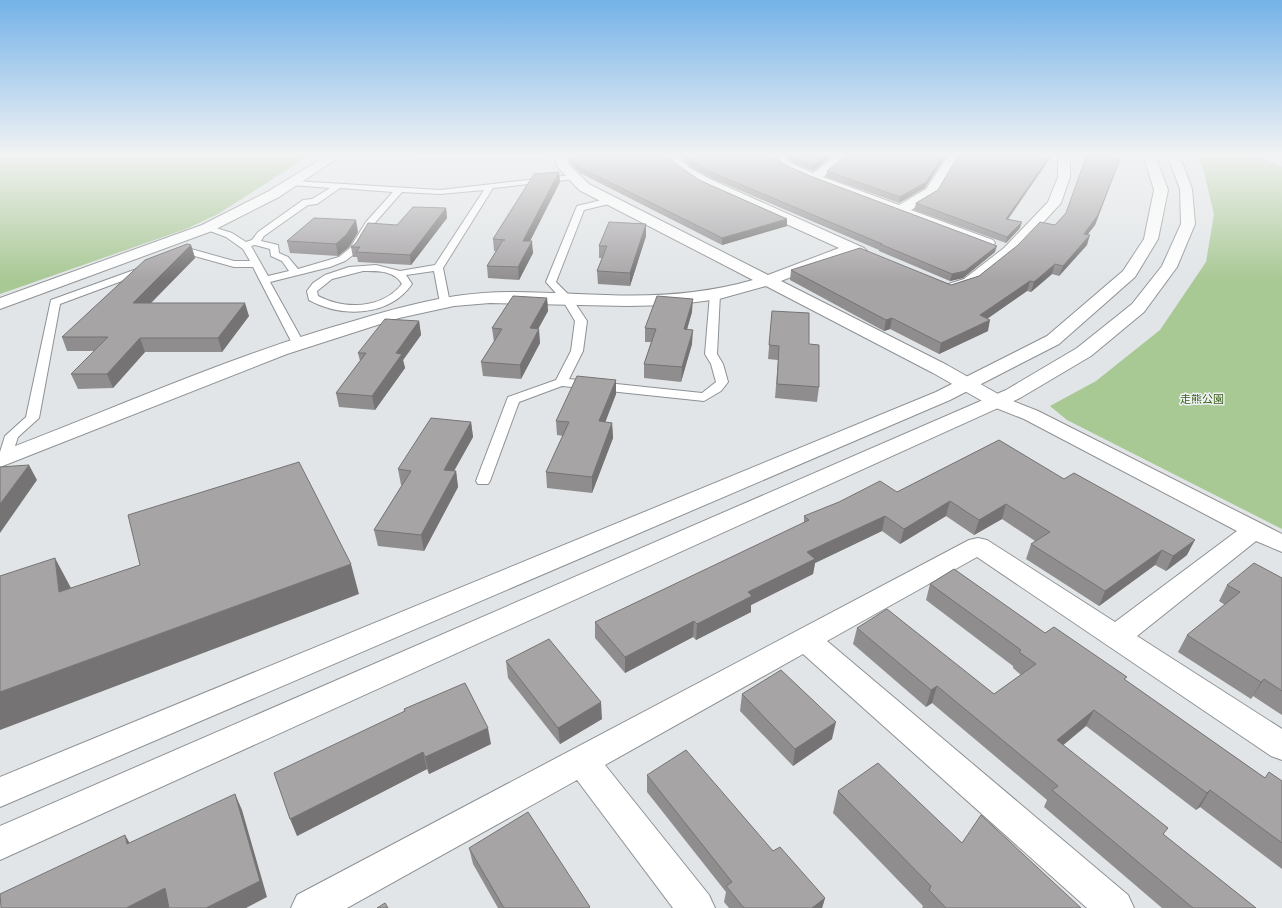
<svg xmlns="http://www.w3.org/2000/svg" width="1282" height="908" viewBox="0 0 1282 908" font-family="'IBM Plex Sans','Noto Sans JP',sans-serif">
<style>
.green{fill:#a8c894}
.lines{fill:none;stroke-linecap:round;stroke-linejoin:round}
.service-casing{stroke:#8e9194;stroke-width:2}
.minor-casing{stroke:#8e9194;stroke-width:2}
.tertiary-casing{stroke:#8e9194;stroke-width:2}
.service{fill:#fff;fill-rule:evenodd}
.minor{fill:#fff;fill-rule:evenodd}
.tertiary{fill:#fff;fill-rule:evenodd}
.wall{fill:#908d8f}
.shaded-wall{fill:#757374}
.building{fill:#a7a4a6;stroke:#757374}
.labels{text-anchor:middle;stroke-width:3;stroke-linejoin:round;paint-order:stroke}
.park-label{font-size:11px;fill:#375e12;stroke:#eff2f5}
</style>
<rect width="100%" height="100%" fill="#e1e5e7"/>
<!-- green -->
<g class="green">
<path d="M 0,154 L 312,154 L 218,214 L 186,229 L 0,294 Z"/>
<path d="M 1195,154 L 1253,154 L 1282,167 L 1282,529 L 1067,420 L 1050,406 L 1096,381 L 1160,330 L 1206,262 L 1214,214 L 1202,164 Z"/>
</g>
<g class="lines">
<defs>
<g id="service">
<path d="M 572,175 L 575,175 L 575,179 L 493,188 L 443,268 L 450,303 L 449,305 L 445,306 L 440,303 L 434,271 L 406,275 L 412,284 C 389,317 342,318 309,300 L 307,291 L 313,283 L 325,275 L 349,267 L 376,265 L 400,271 L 435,265 L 484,190 L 440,194 L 402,192 L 373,225 L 357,252 L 345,261 L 330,267 L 270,282 L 305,345 L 299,348 L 293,345 L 253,267 L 234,267 L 191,255 L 175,261 L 170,258 L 191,249 L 234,261 L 250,261 L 243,249 L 226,237 L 202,228 L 207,225 L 232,233 L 246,242 L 252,240 L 258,232 L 303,200 L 312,199 L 330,188 L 292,185 L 291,183 L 295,181 L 440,190 ZM 340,188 L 393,192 L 366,222 L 350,248 L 339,257 L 298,269 L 288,257 L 279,253 L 278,245 L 261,241 L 264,236 L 308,205 L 317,204 ZM 255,245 L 270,249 L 271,256 L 282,261 L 289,271 L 268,276 L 251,246 ZM 363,271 C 377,271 394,270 402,284 C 382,309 345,310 318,296 L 317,291 L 332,279 Z"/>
<path d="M 610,198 L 614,201 L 613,203 L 584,210 L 556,282 L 571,297 L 587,321 L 583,351 L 569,379 L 702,393 L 716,382 L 711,364 L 705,354 L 710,294 L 715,291 L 720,294 L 717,354 L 723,364 L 728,382 L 721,391 L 704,401 L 562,386 L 519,402 L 490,481 L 488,484 L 478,484 L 476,481 L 508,397 L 556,380 L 571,351 L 575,321 L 563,301 L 546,282 L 577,206 Z"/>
<path d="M 145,266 L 149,267 L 150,269 L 149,271 L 60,304 L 39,418 L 18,437 L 10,461 L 0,461 L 0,452 L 5,436 L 26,417 L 51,300 Z"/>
</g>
<g id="minor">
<path d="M 329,154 L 344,154 L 279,197 L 212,231 L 0,309 L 0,298 L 202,225 L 269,191 Z"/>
<path d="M 408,154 L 549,154 L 543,158 L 414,158 Z"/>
<path d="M 555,154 L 567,154 L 569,165 L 589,184 L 768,275 L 839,248 L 700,185 L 677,169 L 664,154 L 676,154 L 690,168 L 710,179 L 864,248 L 867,251 L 864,254 L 859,256 L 852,253 L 781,281 L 947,365 L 1005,398 L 1038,411 L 1282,534 L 1282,552 L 1256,541 L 1137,636 L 1282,729 L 1282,760 L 1271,756 L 977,557 L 827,641 L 1128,895 L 1134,908 L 1087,908 L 803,654 L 605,765 L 709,895 L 715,908 L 673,908 L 577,780 L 347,908 L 291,908 L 297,895 L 969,540 L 978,538 L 987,540 L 1115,622 L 1237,531 L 1024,419 L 991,406 L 933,373 L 766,286 L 719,299 L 673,305 L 627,306 L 490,303 L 454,306 L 399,318 L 287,354 L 0,467 L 0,452 C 118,407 235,354 357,320 C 390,310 423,301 456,296 C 505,288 556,294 606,295 C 656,297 704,294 753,280 L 579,190 L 557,166 Z"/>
<path d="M 767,154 L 781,154 L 791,163 L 813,173 L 838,154 L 852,154 L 823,177 L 899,205 L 926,189 L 949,154 L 961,154 L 936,195 L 911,210 L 993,240 L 995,243 L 993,246 L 983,246 L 810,181 L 783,169 Z"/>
<path d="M 1058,154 L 1070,154 L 1070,177 L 1061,203 L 1014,254 L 976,285 L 948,294 L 942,292 L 940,289 L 942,286 L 964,279 L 1004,248 L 1048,202 L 1058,177 Z"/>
</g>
<g id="tertiary">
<path d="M 1143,154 L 1155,154 L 1168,190 L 1158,239 L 1135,277 L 1059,344 L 950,400 L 0,807 L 0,777 L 936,392 L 1047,336 L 1123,271 L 1144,239 L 1154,190 Z"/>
<path d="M 1167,154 L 1179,154 L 1192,189 L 1195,224 L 1177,267 L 1144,312 L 1091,356 L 1020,398 L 0,860 L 0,826 L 1006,390 L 1077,348 L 1132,304 L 1162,266 L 1181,224 L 1180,189 Z"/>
</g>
</defs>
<!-- service casing -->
<use href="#service" class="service-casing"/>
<!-- minor casing -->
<use href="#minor" class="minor-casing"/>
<!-- tertiary casing -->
<use href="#tertiary" class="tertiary-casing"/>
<!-- service -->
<use href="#service" class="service"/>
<!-- minor -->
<use href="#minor" class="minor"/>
<!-- tertiary -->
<use href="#tertiary" class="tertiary"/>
</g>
<!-- wall -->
<g class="wall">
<path d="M 678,154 L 772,154 L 783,164 L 810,176 L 995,252 L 963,278 L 950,281 L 879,251 L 879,250 L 711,178 L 691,167 Z"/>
<path d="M 784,154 L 835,154 L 813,171 L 792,162 Z"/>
<path d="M 959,154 L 1053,154 L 1008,219 L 1020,228 L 1006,243 L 914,210 L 916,203 L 938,190 Z"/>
<path d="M 1122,154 L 1095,225 L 1088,234 L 1087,245 L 1059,276 L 1052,274 L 1031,292 L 1027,291 L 988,318 L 988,331 L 939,354 L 890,329 L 884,331 L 790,280 L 791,270 L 951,285 L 979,276 L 1055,225 Z"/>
<path d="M 570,158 L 676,164 L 699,180 L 787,219 L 787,226 L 722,245 L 580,173 L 570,163 Z"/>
<path d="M 827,171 L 925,188 L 899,203 L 826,177 Z"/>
<path d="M 559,172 L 560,182 L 530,241 L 533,253 L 519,280 L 488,278 L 487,266 L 496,251 L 494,251 L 493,239 Z"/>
<path d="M 446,208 L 447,218 L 411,265 L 358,262 L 357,257 L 353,257 L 351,247 L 397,225 Z"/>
<path d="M 358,232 L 349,247 L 338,256 L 290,253 L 287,241 Z"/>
<path d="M 646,236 L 630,286 L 598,284 L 597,271 L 602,258 L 599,258 L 599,246 Z"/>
<path d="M 191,245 L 195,258 L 151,303 L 249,316 L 222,352 L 145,352 L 113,388 L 78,389 L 71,374 L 95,351 L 67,351 L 62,337 Z"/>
<path d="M 547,298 L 548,311 L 538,329 L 540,343 L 521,379 L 483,376 L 481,362 L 494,342 L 492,328 Z"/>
<path d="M 772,311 L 809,344 L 819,387 L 817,402 L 775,398 L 778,360 L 768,359 Z"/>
<path d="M 692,312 L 687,329 L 692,344 L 681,382 L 644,378 L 644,364 L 651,342 L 645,342 L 645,328 Z"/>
<path d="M 419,321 L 421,335 L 403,360 L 405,368 L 375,410 L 339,407 L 336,393 L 360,361 L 358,353 Z"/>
<path d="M 616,380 L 616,394 L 605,422 L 612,423 L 613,438 L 592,493 L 547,488 L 546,472 L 563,436 L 557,435 L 556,421 Z"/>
<path d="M 471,422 L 473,437 L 454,471 L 456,471 L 458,487 L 424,551 L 378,546 L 374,530 L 402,485 L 401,485 L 398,469 Z"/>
<path d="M 999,440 L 1187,555 L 1166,571 L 1155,565 L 1099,606 L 1026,559 L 1031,544 L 1035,541 L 1002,519 L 974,535 L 946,516 L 900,544 L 882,531 L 815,563 L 813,574 L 751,605 L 751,612 L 696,640 L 693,637 L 625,673 L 595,638 L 595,622 L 804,523 L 804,516 L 897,492 Z"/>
<path d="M 1282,578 L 1282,715 L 1253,696 L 1251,699 L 1178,652 L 1187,635 L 1225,605 L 1219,601 L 1227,585 Z"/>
<path d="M 930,584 L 1045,633 L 1125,680 L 1265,778 L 1282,781 L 1282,869 L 1200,807 L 1196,810 L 1086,726 L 1063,745 L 1164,835 L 1256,908 L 1162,908 L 1044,807 L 1047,800 L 932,703 L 926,707 L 853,644 L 857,628 L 994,694 L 1021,675 L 1013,668 L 1013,666 L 926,600 Z"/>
<path d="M 506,661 L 602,719 L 560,744 L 508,678 Z"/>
<path d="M 742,694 L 832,739 L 793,766 L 740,711 Z"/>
<path d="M 404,709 L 491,744 L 429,774 L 427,769 L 297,836 L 404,711 Z"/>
<path d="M 647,775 L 773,851 L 825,898 L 822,908 L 729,908 L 724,902 L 726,892 L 647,792 Z"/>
<path d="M 838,791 L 962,843 L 1081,908 L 922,908 L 923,906 L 833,813 Z"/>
<path d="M 469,848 L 590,908 L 498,908 L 473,864 Z"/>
</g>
<!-- shaded-wall -->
<g class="shaded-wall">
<path d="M 828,154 L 835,154 L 813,171 L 813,166 Z"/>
<path d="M 944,154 L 947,154 L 925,188 L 899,203 L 900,197 Z"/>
<path d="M 1051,154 L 1053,154 L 1004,225 L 1006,219 Z"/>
<path d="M 1122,154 L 1095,225 L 1081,243 L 1084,234 Z"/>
<path d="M 559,172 L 560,182 L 524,253 L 523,241 Z"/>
<path d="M 446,208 L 447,218 L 411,265 L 410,255 Z"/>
<path d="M 787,219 L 787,226 L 722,245 L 722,238 Z"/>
<path d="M 356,220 L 358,232 L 349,247 L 338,256 L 336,244 Z"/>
<path d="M 1022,222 L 1020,228 L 1006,243 L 1007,237 Z"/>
<path d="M 646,224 L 646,236 L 630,286 L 630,273 Z"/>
<path d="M 1090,235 L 1087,245 L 1059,276 L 1063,266 Z"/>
<path d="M 532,241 L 533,253 L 519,280 L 518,267 Z"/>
<path d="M 191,245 L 195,258 L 138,316 L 133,303 Z"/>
<path d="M 997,246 L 995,252 L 963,278 L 950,281 L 952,274 Z"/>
<path d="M 1055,264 L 1052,274 L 1031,292 L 1034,282 Z"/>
<path d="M 1030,281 L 1027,291 L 977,326 L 980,315 Z"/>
<path d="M 547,298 L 548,311 L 531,342 L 530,328 Z"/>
<path d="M 693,299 L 692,312 L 683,343 L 684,329 Z"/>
<path d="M 245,303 L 249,316 L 222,352 L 218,338 Z"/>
<path d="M 892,318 L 890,329 L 884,331 L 886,320 Z"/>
<path d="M 990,320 L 988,331 L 939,354 L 941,343 Z"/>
<path d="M 419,321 L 421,335 L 403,360 L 405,368 L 375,410 L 372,396 L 396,353 Z"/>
<path d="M 539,329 L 540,343 L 521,379 L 520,365 Z"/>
<path d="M 693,330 L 692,344 L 681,382 L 682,367 Z"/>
<path d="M 140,338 L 145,352 L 113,388 L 107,374 Z"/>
<path d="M 616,380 L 616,394 L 600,436 L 599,421 Z"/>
<path d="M 471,422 L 473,437 L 446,485 L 444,470 Z"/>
<path d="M 612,423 L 613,438 L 592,493 L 592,477 Z"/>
<path d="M 29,465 L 37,480 L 0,533 L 0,504 Z"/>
<path d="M 456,471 L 458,487 L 424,551 L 421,535 Z"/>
<path d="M 950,501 L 946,516 L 900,544 L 904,529 Z"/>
<path d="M 1006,504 L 1002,519 L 974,535 L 979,520 Z"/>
<path d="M 885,516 L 882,531 L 815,563 L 813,574 L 751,605 L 751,612 L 696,640 L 697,624 L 748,592 L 807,552 Z"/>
<path d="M 1195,540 L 1187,555 L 1166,571 L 1173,556 Z"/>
<path d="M 1162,550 L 1155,565 L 1099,606 L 1105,591 Z"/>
<path d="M 55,558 L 71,588 L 59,592 Z"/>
<path d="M 351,564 L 359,594 L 0,730 L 0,692 Z"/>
<path d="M 694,621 L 693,637 L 625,673 L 625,657 Z"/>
<path d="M 1264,679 L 1253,696 L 1251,699 L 1261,682 Z"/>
<path d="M 937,686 L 932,703 L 926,707 L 931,690 Z"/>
<path d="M 601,702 L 602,719 L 560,744 L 558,728 Z"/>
<path d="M 1094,710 L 1086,726 L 1049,757 L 1057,740 Z"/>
<path d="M 836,722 L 832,739 L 793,766 L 795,749 Z"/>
<path d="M 488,728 L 491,744 L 429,774 L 425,757 Z"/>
<path d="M 423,752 L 427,769 L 297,836 L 290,819 Z"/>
<path d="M 1210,790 L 1200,807 L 1196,810 L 1207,793 Z"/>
<path d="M 235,794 L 242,810 L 267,897 L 246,908 L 206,908 Z"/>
<path d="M 125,835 L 135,852 L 127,844 Z"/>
<path d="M 165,888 L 175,905 L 168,908 L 126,908 Z"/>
<path d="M 825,898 L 822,908 L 812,908 Z"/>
</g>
<!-- building -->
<g class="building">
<path d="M 572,154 L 668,154 L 676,164 L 699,180 L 787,219 L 722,238 L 579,167 L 570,158 Z"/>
<path d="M 684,154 L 772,154 L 783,164 L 810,176 L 997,246 L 965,271 L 952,274 L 880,244 L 882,244 L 711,172 L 691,161 Z"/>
<path d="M 790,154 L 828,154 L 813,166 L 792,156 Z"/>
<path d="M 848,154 L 944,154 L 926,182 L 900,197 L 827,171 Z"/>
<path d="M 959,154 L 1051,154 L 1006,219 L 1022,222 L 1007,237 L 916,203 L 938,190 Z"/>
<path d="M 1087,154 L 1122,154 L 1098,215 L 1084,234 L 1090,235 L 1063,266 L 1055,264 L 1034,282 L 1030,281 L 980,315 L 990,320 L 941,343 L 892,318 L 886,320 L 791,270 L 860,248 L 951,285 L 979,276 L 1018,245 L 1040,222 L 1055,225 L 1066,213 Z"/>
<path d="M 559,172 L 523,241 L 532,241 L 518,267 L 487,266 L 503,240 L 505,240 L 493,239 L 534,174 Z"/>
<path d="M 413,207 L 446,208 L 410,255 L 356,252 L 360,247 L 351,247 L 356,243 L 368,223 L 397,225 Z"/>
<path d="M 314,218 L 356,220 L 346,235 L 336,244 L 287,241 Z"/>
<path d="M 609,222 L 646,224 L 630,273 L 597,271 L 607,246 L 599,246 Z"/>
<path d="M 187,244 L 191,245 L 133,303 L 245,303 L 218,338 L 140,338 L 107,374 L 71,374 L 108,337 L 62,337 L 145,260 Z"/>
<path d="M 513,296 L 547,298 L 530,328 L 539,329 L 520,365 L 481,362 L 502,329 L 492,328 Z"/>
<path d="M 657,296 L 693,299 L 684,329 L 693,330 L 682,367 L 644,364 L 656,329 L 645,328 Z"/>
<path d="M 772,311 L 809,313 L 809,344 L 819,345 L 819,387 L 777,384 L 779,346 L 769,345 Z"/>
<path d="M 385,319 L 419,321 L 396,353 L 402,354 L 372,396 L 336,393 L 366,353 L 358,353 Z"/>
<path d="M 577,376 L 616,380 L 599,421 L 612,423 L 592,477 L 546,472 L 569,422 L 556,421 Z"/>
<path d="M 431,418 L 471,422 L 444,470 L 456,471 L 421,535 L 374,530 L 411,471 L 398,469 Z"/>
<path d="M 999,440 L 1064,479 L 1074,473 L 1195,540 L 1173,556 L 1162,550 L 1105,591 L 1031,544 L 1050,532 L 1006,504 L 979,520 L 950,501 L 904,529 L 885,516 L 807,552 L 815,559 L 748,592 L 752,596 L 697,624 L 694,621 L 625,657 L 595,622 L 809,520 L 804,516 L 839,502 L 880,481 L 897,492 Z"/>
<path d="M 299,462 L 351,564 L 0,692 L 0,576 L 55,558 L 59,592 L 140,565 L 128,515 Z"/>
<path d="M 29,465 L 0,504 L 0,467 Z"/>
<path d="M 1254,563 L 1282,578 L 1282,691 L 1264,679 L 1261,682 L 1187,635 L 1240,592 L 1227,585 Z"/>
<path d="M 954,569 L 1045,633 L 1054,627 L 1127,677 L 1124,679 L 1265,778 L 1269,772 L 1282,781 L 1282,843 L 1210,790 L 1207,793 L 1094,710 L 1057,740 L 1168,828 L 1163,834 L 1256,908 L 1193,908 L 1052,790 L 1058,786 L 937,686 L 931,690 L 857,628 L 887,609 L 994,694 L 1036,664 L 1019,652 L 1021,650 L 930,584 Z"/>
<path d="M 549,639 L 601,702 L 558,728 L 506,661 Z"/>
<path d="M 781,670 L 836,722 L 795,749 L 742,694 Z"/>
<path d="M 465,683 L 488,728 L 425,757 L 423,752 L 290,819 L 274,773 L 405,711 L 404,709 Z"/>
<path d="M 686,750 L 773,851 L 780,847 L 825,898 L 812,908 L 744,908 L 726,886 L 732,882 L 647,775 Z"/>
<path d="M 878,763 L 962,843 L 981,815 L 1081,908 L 946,908 L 929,890 L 931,886 L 838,791 Z"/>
<path d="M 235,794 L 260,881 L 206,908 L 169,908 L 165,888 L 126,908 L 1,908 L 0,894 L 125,835 L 127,844 Z"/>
<path d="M 528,812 L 590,907 L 588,908 L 504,908 L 469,848 Z"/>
<path d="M 385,903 L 388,908 L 377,908 Z"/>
</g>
<!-- sky -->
<linearGradient id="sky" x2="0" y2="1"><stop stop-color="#74b2e8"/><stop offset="0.55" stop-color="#f2f3f4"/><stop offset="1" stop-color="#f2f3f4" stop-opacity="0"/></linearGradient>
<rect width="1282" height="281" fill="url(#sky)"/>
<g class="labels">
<!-- park labels -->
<g class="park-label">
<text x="1202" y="403">走熊公園</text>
</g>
</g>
</svg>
